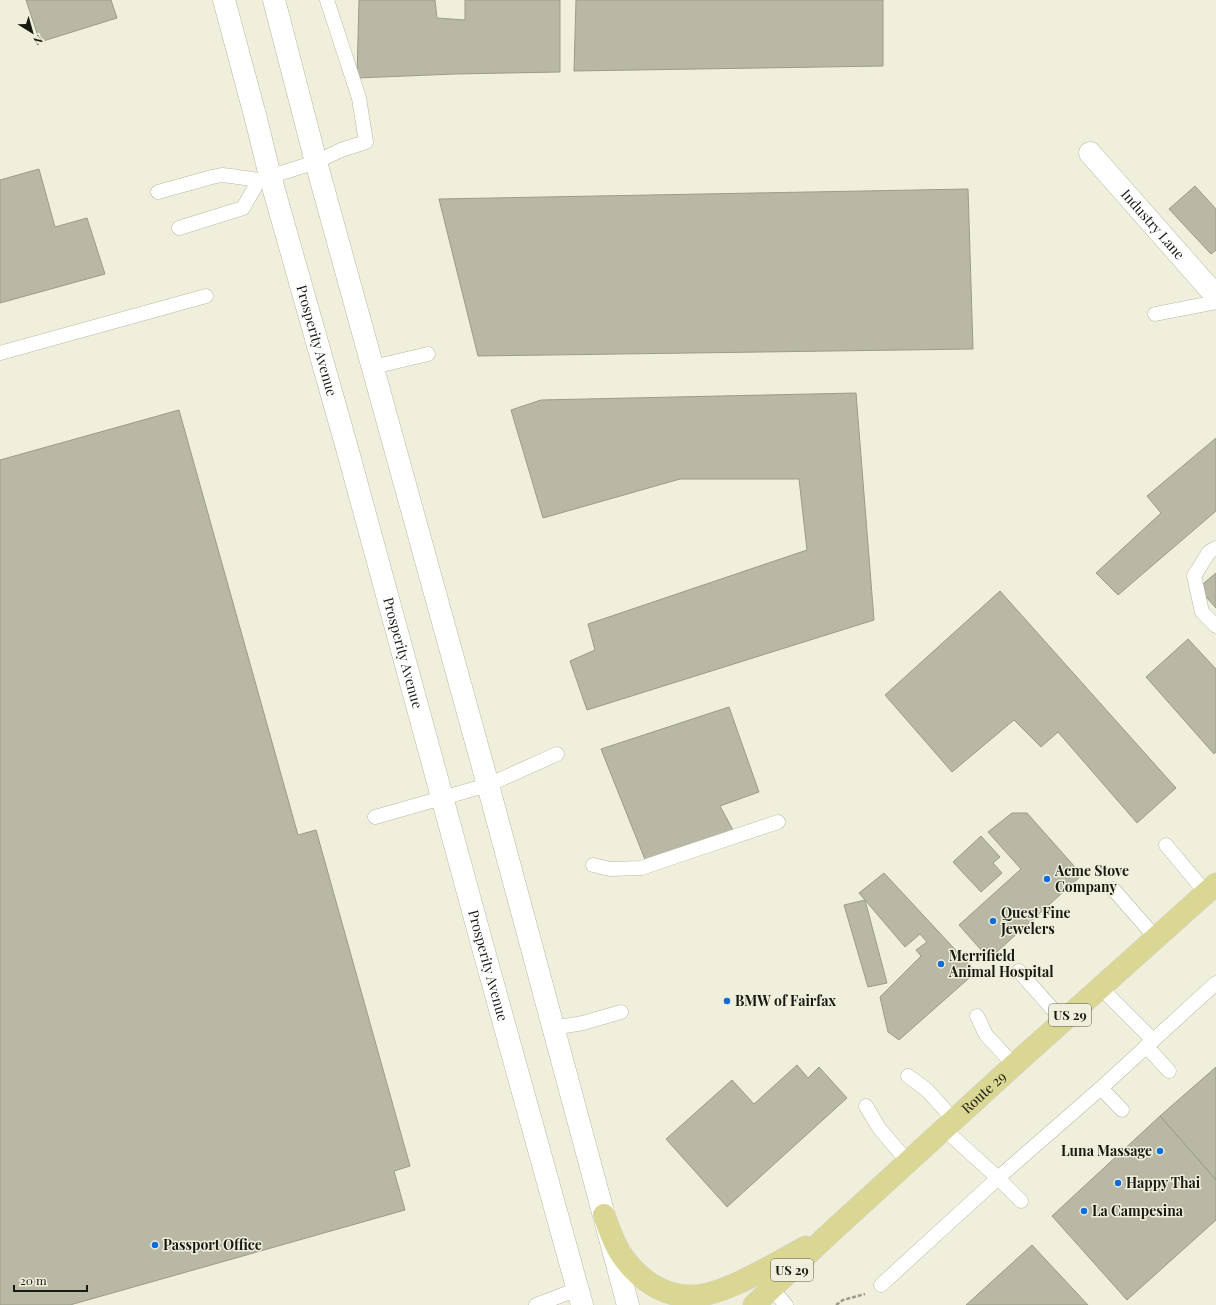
<svg xmlns="http://www.w3.org/2000/svg" width="1216" height="1305" viewBox="0 0 1216 1305" font-family="'Playfair Display',serif">
<style>
.building{fill:#b8b8a5;stroke:#9b9b89}
.lines{fill:none;stroke-linecap:round;stroke-linejoin:round}
.service-casing{stroke:#b9b9a6;stroke-width:15}
.minor-casing{stroke:#b9b9a6;stroke-width:23}
.secondary-casing{stroke:#b9b9a6;stroke-width:23}
.primary-casing{stroke:#d6d5d4;stroke-width:23}
.path{stroke:#9a998c;stroke-width:2.5;stroke-dasharray:4 2;stroke-linecap:butt}
.service{stroke:#fff;stroke-width:14}
.minor{stroke:#fff;stroke-width:22}
.secondary{stroke:#fff;stroke-width:22}
.primary{stroke:#dad694;stroke-width:22}
.poi-dot{fill:#116dd6;stroke:#f0efdc;stroke-width:1.5}
.labels{text-anchor:middle;stroke-width:3;stroke-linejoin:round;paint-order:stroke}
.shield{fill:#f0efdc;stroke:#5a584f;stroke-width:1}
.shield-label{font-size:13px;font-weight:bold;fill:#191812}
.street-label{font-size:14px;fill:#191812;stroke:#f0efdc}
.poi-label{font-size:14px;font-weight:bold;fill:#191812;stroke:#f0efdc;text-anchor:start}
</style>
<rect width="100%" height="100%" fill="#f0efdc"/>
<!-- building -->
<g class="building">
<path d="M 26,0 L 111,0 L 117,18 L 40,42 Z"/>
<path d="M 359,0 L 435,0 L 437,18 L 465,20 L 465,0 L 560,0 L 560,72 L 455,74 L 357,78 Z"/>
<path d="M 576,0 L 883,0 L 883,66 L 574,71 Z"/>
<path d="M 39,169 L 55,227 L 87,218 L 105,274 L 0,303 L 0,180 Z"/>
<path d="M 1195,186 L 1216,209 L 1216,250 L 1211,254 L 1169,209 Z"/>
<path d="M 968,189 L 973,349 L 478,356 L 439,199 Z"/>
<path d="M 856,393 L 874,620 L 587,710 L 570,661 L 595,650 L 588,624 L 807,550 L 799,479 L 680,479 L 543,518 L 511,410 L 541,400 Z"/>
<path d="M 179,410 L 298,835 L 316,830 L 410,1166 L 394,1171 L 405,1210 L 70,1305 L 0,1305 L 0,460 Z"/>
<path d="M 1216,438 L 1216,511 L 1118,595 L 1096,573 L 1161,513 L 1147,496 Z"/>
<path d="M 1216,573 L 1216,608 L 1198,588 Z"/>
<path d="M 1000,591 L 1176,788 L 1137,823 L 1058,732 L 1041,747 L 1014,720 L 952,772 L 885,695 Z"/>
<path d="M 1188,639 L 1216,669 L 1216,752 L 1214,754 L 1146,677 Z"/>
<path d="M 729,707 L 759,792 L 720,806 L 734,832 L 646,862 L 601,749 Z"/>
<path d="M 1012,813 L 1027,813 L 1082,875 L 989,959 L 959,925 L 1021,869 L 988,832 Z"/>
<path d="M 981,836 L 1000,857 L 993,863 L 1002,873 L 981,892 L 953,862 Z"/>
<path d="M 884,873 L 976,972 L 899,1040 L 888,1032 L 880,997 L 921,956 L 916,950 L 927,942 L 920,934 L 905,947 L 859,893 Z"/>
<path d="M 865,900 L 887,983 L 868,987 L 844,905 Z"/>
<path d="M 797,1065 L 808,1078 L 819,1067 L 847,1098 L 727,1207 L 666,1139 L 732,1080 L 754,1104 Z"/>
<path d="M 1216,1067 L 1216,1180 L 1160,1116 Z"/>
<path d="M 1160,1116 L 1216,1180 L 1216,1220 L 1127,1300 L 1052,1216 Z"/>
<path d="M 1032,1245 L 1088,1305 L 966,1305 Z"/>
</g>
<g class="lines">
<defs>
<g id="service">
<path d="M 158,192 L 212,177 L 222,175 L 231,176 L 259,180 L 316,162 L 341,150 L 366,142 L 359,98 L 327,0"/>
<path d="M 179,228 L 243,208 L 259,180"/>
<path d="M 1155,314 L 1216,302"/>
<path d="M 0,353 L 206,296"/>
<path d="M 373,367 L 428,354"/>
<path d="M 1216,548 L 1209,552 L 1194,576 L 1202,612 L 1216,626"/>
<path d="M 375,817 L 488,785 L 557,754"/>
<path d="M 1166,845 L 1206,893"/>
<path d="M 593,865 L 610,869 L 641,868 L 778,822"/>
<path d="M 1113,889 L 1156,938"/>
<path d="M 1019,971 L 1063,1021"/>
<path d="M 1101,988 L 1153,1040"/>
<path d="M 977,1016 L 986,1035 L 1014,1065"/>
<path d="M 553,1028 L 583,1023 L 621,1012"/>
<path d="M 1146,1046 L 1169,1071"/>
<path d="M 908,1076 L 927,1090 L 954,1120"/>
<path d="M 1101,1088 L 1122,1110"/>
<path d="M 866,1106 L 879,1128 L 908,1162"/>
<path d="M 944,1129 L 998,1178 L 1021,1201"/>
<path d="M 881,1285 L 998,1178 L 1101,1088 L 1216,983"/>
<path d="M 772,1289 L 786,1305"/>
<path d="M 536,1305 L 578,1289"/>
</g>
<g id="minor">
<path id="s1" d="M 1090,153 L 1216,296"/>
</g>
<g id="secondary">
<path id="s2" d="M 224,0 L 256,119 L 270,176 L 347,448 L 485,955 L 582,1305"/>
<path d="M 274,0 L 316,162 L 488,785 L 628,1305"/>
</g>
<g id="primary">
<path d="M 604,1215 C 609,1228 613,1242 621,1254 C 637,1278 663,1297 692,1296 C 724,1296 777,1262 806,1247"/>
<path id="s3" d="M 754,1305 L 828,1235 L 1014,1065 L 1216,884"/>
</g>
</defs>
<!-- service casing -->
<use href="#service" class="service-casing"/>
<!-- minor casing -->
<use href="#minor" class="minor-casing"/>
<!-- secondary casing -->
<use href="#secondary" class="secondary-casing"/>
<!-- primary casing -->
<use href="#primary" class="primary-casing"/>
<!-- path -->
<path class="path" d="M 836,1305 L 843,1300 L 865,1294"/>
<!-- service -->
<use href="#service" class="service"/>
<!-- minor -->
<use href="#minor" class="minor"/>
<!-- secondary -->
<use href="#secondary" class="secondary"/>
<!-- primary -->
<use href="#primary" class="primary"/>
</g>
<!-- markers -->
<g class="poi-dot">
<circle cx="1047" cy="879" r="4"/>
<circle cx="993" cy="921" r="4"/>
<circle cx="941" cy="964" r="4"/>
<circle cx="727" cy="1001" r="4"/>
<circle cx="1160" cy="1151" r="4"/>
<circle cx="1118" cy="1183" r="4"/>
<circle cx="1084" cy="1211" r="4"/>
<circle cx="155" cy="1245" r="4"/>
</g>
<g class="labels">
<!-- shield labels -->
<g class="shield">
<rect x="1049" y="1004" width="42" height="22" rx="3"/>
<rect x="771" y="1259" width="42" height="22" rx="3"/>
</g>
<g class="shield-label">
<text x="1070" y="1020">US 29</text>
<text x="792" y="1275">US 29</text>
</g>
<!-- street labels -->
<g class="street-label">
<text dy="5" stroke="none"><textPath href="#s1" startOffset="95">Industry Lane</textPath></text>
<text dy="5" stroke="none"><textPath href="#s2" startOffset="353">Prosperity Avenue</textPath></text>
<text dy="5" stroke="none"><textPath href="#s2" startOffset="677">Prosperity Avenue</textPath></text>
<text dy="5" stroke="none"><textPath href="#s2" startOffset="1001">Prosperity Avenue</textPath></text>
<text dy="5" stroke="none"><textPath href="#s3" startOffset="313">Route 29</textPath></text>
</g>
<!-- poi labels -->
<g class="poi-label">
<text x="1055" y="876">Acme Stove<tspan x="1055" dy="16">Company</tspan></text>
<text x="1001" y="918">Quest Fine<tspan x="1001" dy="16">Jewelers</tspan></text>
<text x="949" y="961">Merrifield<tspan x="949" dy="16">Animal Hospital</tspan></text>
<text x="735" y="1006">BMW of Fairfax</text>
<text x="1152" y="1156" text-anchor="end">Luna Massage</text>
<text x="1126" y="1188">Happy Thai</text>
<text x="1092" y="1216">La Campesina</text>
<text x="163" y="1250">Passport Office</text>
</g>
</g>
<!-- north arrow -->
<g transform="translate(32 32) rotate(143)" stroke="#f0efdc" stroke-width="3" paint-order="stroke">
<path d="M0-3L7 15L0 10L-7 15Z" fill="#191812"/>
<text y="-6" font-size="11" font-weight="bold" text-anchor="middle" fill="#191812">N</text>
</g>
<!-- scale -->
<path d="M14 1285v6h73v-6" fill="none" stroke="#191812" stroke-width="2"/>
<text x="20" y="1285" font-size="12" fill="#191812" stroke="#f0efdc" stroke-width="3" paint-order="stroke">20 m</text>
</svg>
